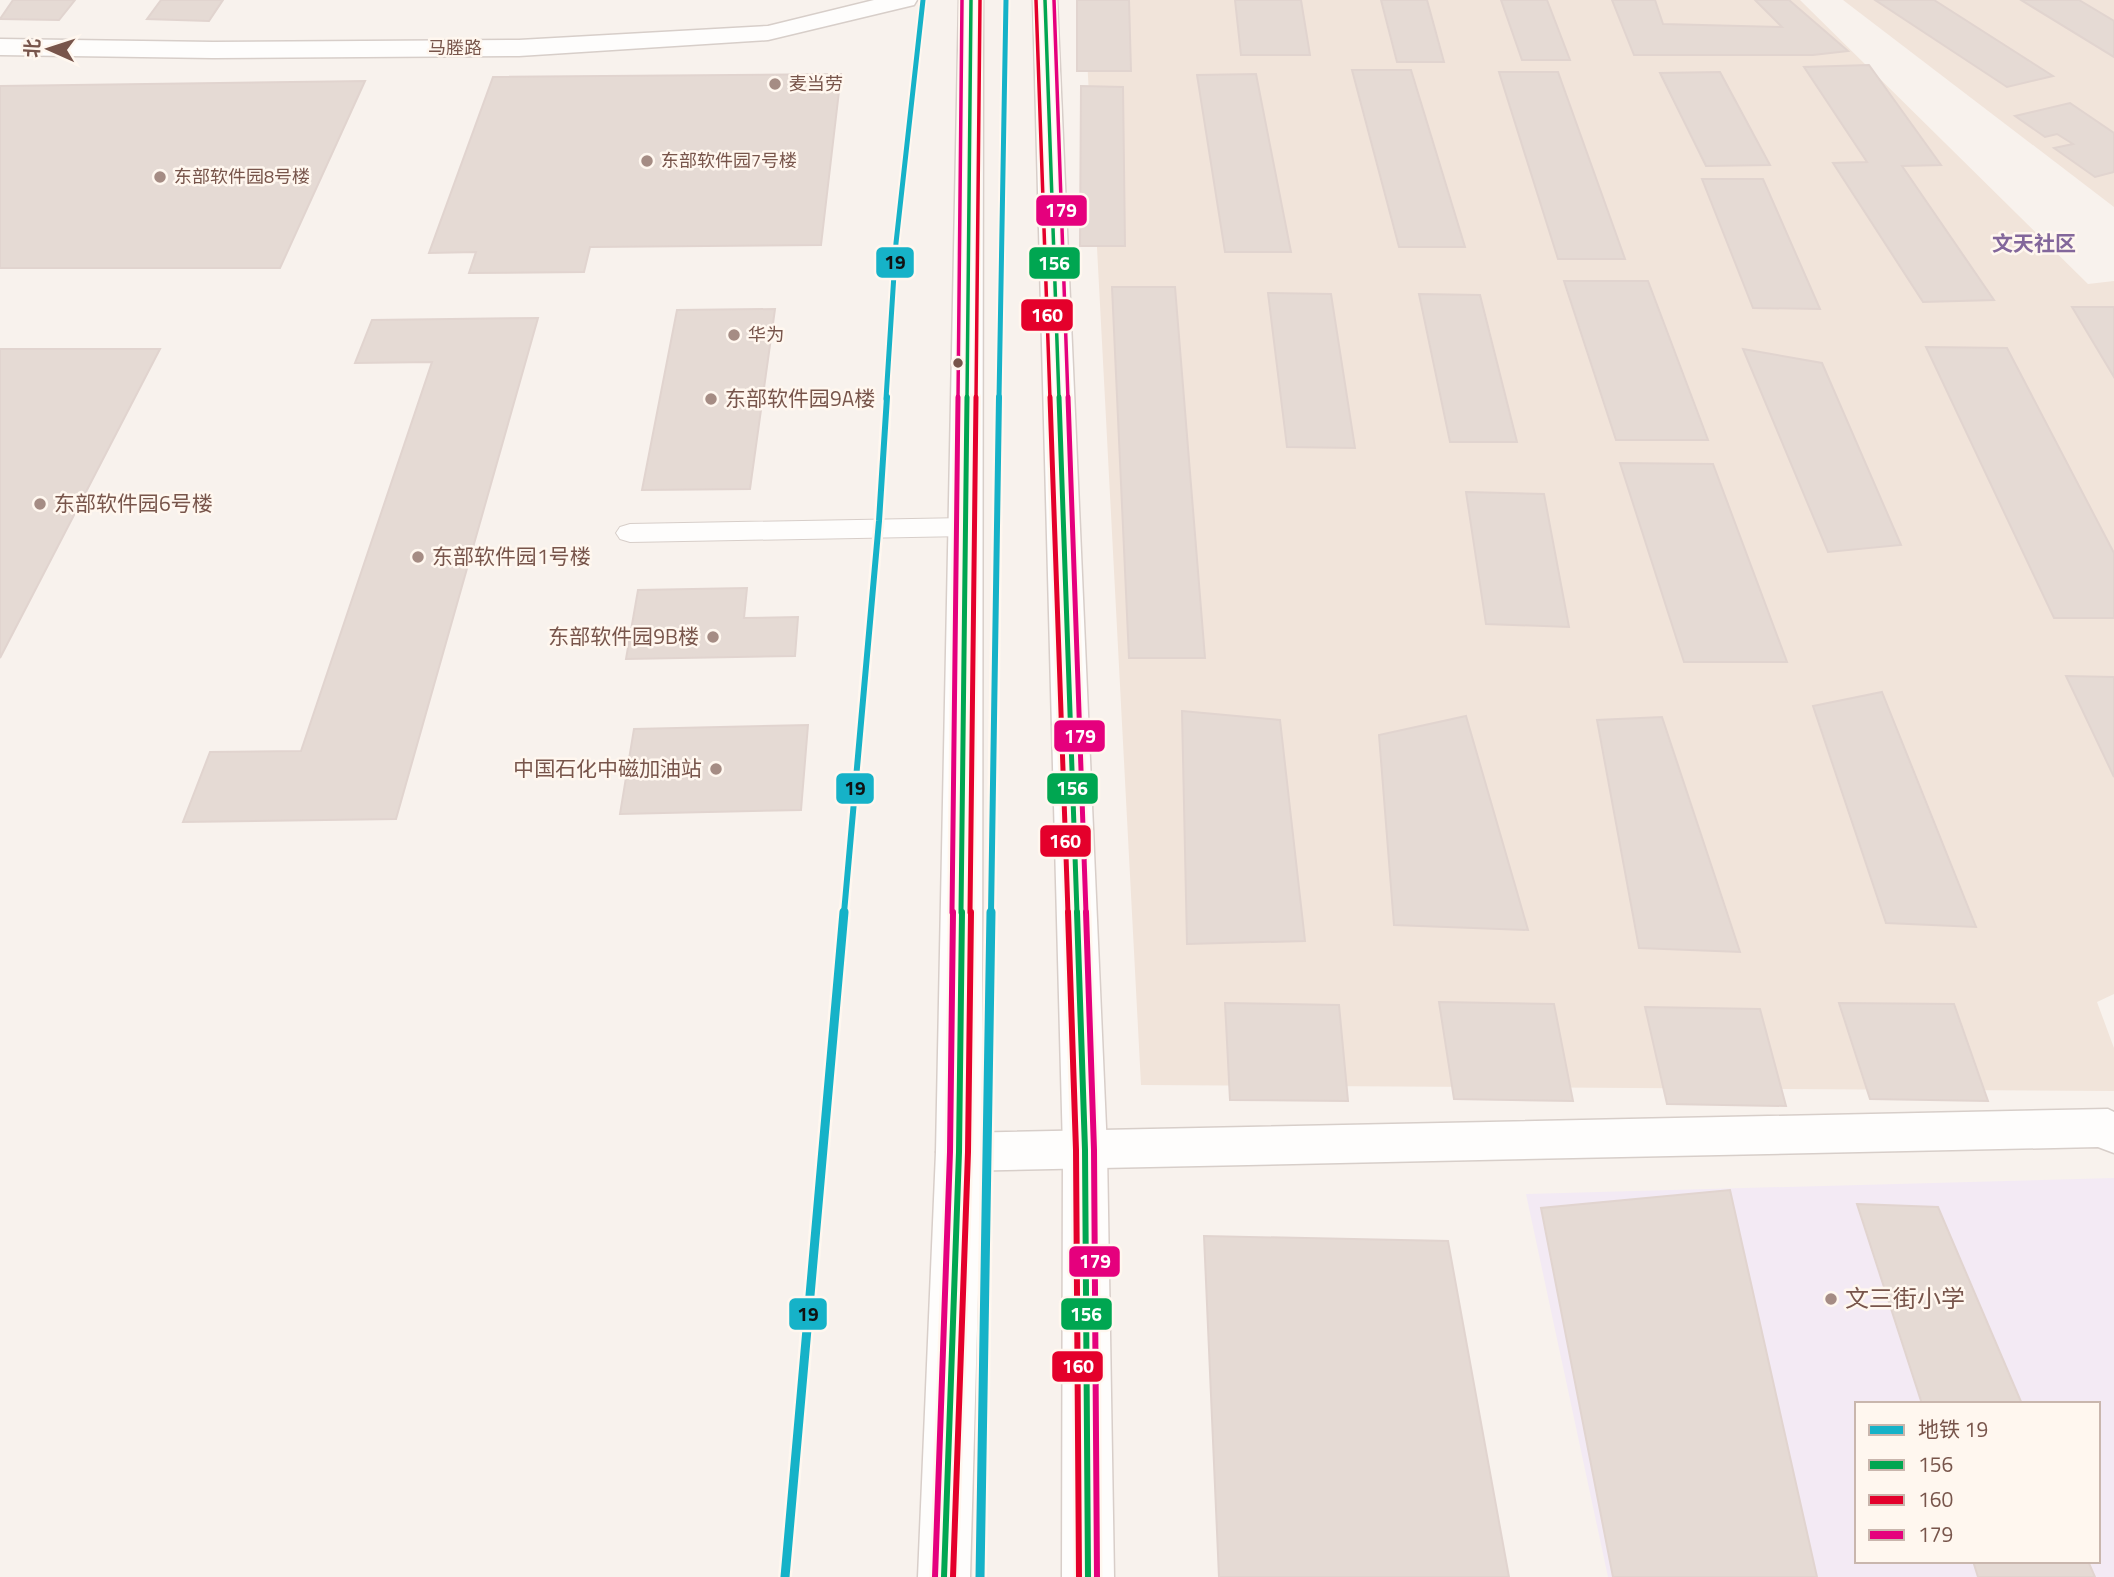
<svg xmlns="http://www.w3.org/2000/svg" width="2114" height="1577" viewBox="0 0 2114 1577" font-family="'Titillium Web','Noto Sans SC',sans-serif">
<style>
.residential{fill:#f1e4da}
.education{fill:#f3eaf4;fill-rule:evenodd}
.building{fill:#e5dad4;stroke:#e1d4cf;stroke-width:2}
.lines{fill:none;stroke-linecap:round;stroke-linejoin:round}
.service-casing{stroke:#d7cec9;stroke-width:2}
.minor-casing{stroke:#d7cec9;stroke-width:3}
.tertiary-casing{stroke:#d7cec9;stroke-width:3}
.secondary-casing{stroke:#d8cec9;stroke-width:3}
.service{fill:#fefdfc;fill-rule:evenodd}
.minor{fill:#fefdfc;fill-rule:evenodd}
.tertiary{fill:#fefdfc;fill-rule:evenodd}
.secondary{fill:#fefdfc;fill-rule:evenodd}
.bus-1-far2-casing{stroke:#fff7ef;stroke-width:7}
.bus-1-far1-casing{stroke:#fff7ef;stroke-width:10}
.bus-1-casing{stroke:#fff7ef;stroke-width:11}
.bus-2-far2-casing{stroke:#fff7ef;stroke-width:7}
.bus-2-far1-casing{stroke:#fff7ef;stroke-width:10}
.bus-2-casing{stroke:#fff7ef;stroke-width:11}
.bus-3-far2-casing{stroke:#fff7ef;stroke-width:7}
.bus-3-far1-casing{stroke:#fff7ef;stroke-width:10}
.bus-3-casing{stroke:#fff7ef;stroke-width:11}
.bus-1-far2{stroke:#00a651;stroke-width:3.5}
.bus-1-far1{stroke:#00a651;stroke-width:5}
.bus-1{stroke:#00a651;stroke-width:6}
.bus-2-far2{stroke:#e4002b;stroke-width:3.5}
.bus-2-far1{stroke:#e4002b;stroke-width:5}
.bus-2{stroke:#e4002b;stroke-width:6}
.bus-3-far2{stroke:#e5007d;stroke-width:3.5}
.bus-3-far1{stroke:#e5007d;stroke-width:5}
.bus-3{stroke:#e5007d;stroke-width:6}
.metro-1-far2-casing{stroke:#fff7ef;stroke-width:9}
.metro-1-far1-casing{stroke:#fff7ef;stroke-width:11}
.metro-1-casing{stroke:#fff7ef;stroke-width:14}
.metro-1-far2{stroke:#16b2c8;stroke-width:5}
.metro-1-far1{stroke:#16b2c8;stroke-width:6}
.metro-1{stroke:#16b2c8;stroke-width:9}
.poi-dot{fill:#a58c84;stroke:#fff7ef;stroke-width:2.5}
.bus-dot{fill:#78554b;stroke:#fff7ef;stroke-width:2.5}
.labels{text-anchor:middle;stroke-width:5;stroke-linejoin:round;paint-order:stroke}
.far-street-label{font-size:18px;fill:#78554b;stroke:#fff7ef}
.far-poi-label{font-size:18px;fill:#78554b;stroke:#fff7ef;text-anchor:start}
.far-quarter-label{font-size:21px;font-weight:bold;fill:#83679b;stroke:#fff7ef}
.poi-label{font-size:21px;fill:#78554b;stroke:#fff7ef;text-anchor:start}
.near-poi-label{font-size:24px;fill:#78554b;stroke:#fff7ef;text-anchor:start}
.line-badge{stroke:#fff7ef;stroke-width:2.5}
.badge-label{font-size:19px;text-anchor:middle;font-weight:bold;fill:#fff}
.pale-badge-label{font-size:19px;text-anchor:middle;font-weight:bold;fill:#111}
</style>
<rect width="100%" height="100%" fill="#f8f2ed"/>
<!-- residential -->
<g class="residential">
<path d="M 1084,0 L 1800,0 L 2088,284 L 2114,281 L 2114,994 L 2097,1002 L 2114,1048 L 2114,1091 L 1141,1085 Z"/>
<path d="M 1843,0 L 2114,0 L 2114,207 Z"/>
</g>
<!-- education -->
<path class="education" d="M 2114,1178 L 2114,1577 L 1608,1577 L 1526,1194 ZM 1857,1404 L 2098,1404 L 2098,1561 L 1857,1561 Z"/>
<!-- building -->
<g class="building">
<path d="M 13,0 L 75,0 L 59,20 L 0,19 Z"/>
<path d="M 161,0 L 223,0 L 209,21 L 147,19 Z"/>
<path d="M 1077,0 L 1129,0 L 1131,71 L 1077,71 Z"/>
<path d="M 1235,0 L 1301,0 L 1310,55 L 1241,55 Z"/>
<path d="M 1381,0 L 1427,0 L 1444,62 L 1397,62 Z"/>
<path d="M 1501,0 L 1547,0 L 1570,60 L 1522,60 Z"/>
<path d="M 1612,0 L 1655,0 L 1663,24 L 1782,27 L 1755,0 L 1789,0 L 1848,51 L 1813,55 L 1634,55 Z"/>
<path d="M 1875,0 L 1934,0 L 2053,76 L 2007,87 Z"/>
<path d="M 2021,0 L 2079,0 L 2114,21 L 2114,57 Z"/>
<path d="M 1869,65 L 1941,165 L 1902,166 L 1994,300 L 1923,302 L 1833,163 L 1867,162 L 1804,67 Z"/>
<path d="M 1352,70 L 1411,70 L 1465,247 L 1399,247 Z"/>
<path d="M 1499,72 L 1558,72 L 1625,259 L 1558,259 Z"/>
<path d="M 1720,72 L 1770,165 L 1706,166 L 1660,73 Z"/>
<path d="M 841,74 L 821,245 L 590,247 L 584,272 L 469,273 L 476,252 L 429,253 L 493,77 Z"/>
<path d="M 1256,74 L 1291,252 L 1225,252 L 1197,75 Z"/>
<path d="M 365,81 L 280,268 L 0,268 L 0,86 Z"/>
<path d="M 1081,86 L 1123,87 L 1125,246 L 1080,246 Z"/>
<path d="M 2070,103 L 2114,133 L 2114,172 L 2095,177 L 2054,148 L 2073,144 L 2057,134 L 2045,137 L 2015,116 Z"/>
<path d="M 1702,179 L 1763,179 L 1820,309 L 1753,308 Z"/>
<path d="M 1564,281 L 1648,281 L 1708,440 L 1616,440 Z"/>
<path d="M 1112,287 L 1175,287 L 1205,658 L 1129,658 Z"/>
<path d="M 1268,293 L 1331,294 L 1355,448 L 1287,447 Z"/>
<path d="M 1419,294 L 1480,295 L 1517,442 L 1450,442 Z"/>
<path d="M 2072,307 L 2114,307 L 2114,377 Z"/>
<path d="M 775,309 L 750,489 L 642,490 L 677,310 Z"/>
<path d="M 538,318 L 396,819 L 183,822 L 210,752 L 301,751 L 432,362 L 355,363 L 372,320 Z"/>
<path d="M 1926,347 L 2007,348 L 2114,553 L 2114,618 L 2054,618 Z"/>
<path d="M 0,349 L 160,349 L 0,658 Z"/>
<path d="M 1743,349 L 1822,363 L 1901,545 L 1828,552 Z"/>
<path d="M 1620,463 L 1713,464 L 1787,662 L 1684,662 Z"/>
<path d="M 1466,492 L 1544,494 L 1569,627 L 1486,624 Z"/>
<path d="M 747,588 L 744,618 L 798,617 L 795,656 L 626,659 L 638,590 Z"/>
<path d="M 2066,676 L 2114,677 L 2114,777 Z"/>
<path d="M 1882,692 L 1976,927 L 1886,923 L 1813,706 Z"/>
<path d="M 1182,711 L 1280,720 L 1305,941 L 1187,944 Z"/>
<path d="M 1466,716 L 1528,930 L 1394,925 L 1379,735 Z"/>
<path d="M 1662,717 L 1740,952 L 1639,948 L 1597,720 Z"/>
<path d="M 808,725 L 801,810 L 620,814 L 634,729 Z"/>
<path d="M 1439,1002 L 1554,1004 L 1573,1101 L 1454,1099 Z"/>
<path d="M 1225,1003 L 1339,1005 L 1348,1101 L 1230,1100 Z"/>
<path d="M 1839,1003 L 1954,1004 L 1988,1101 L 1870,1099 Z"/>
<path d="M 1645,1007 L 1760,1009 L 1786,1106 L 1667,1104 Z"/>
<path d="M 1730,1190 L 1817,1577 L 1613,1577 L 1541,1208 Z"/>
<path d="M 1857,1204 L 1938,1207 L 2022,1404 L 1922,1404 Z"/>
<path d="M 1204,1236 L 1448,1241 L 1509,1577 L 1219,1577 Z"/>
<path d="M 1973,1561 L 2088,1561 L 2095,1577 L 1978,1577 Z"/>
</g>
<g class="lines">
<defs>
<path id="service" d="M 966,518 L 976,521 L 980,527 L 976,533 L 966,536 L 630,542 L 620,539 L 616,533 L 620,527 L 630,524 Z"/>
<path id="minor" d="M 2108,1109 L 2114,1112 L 2114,1153 L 2098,1147 L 959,1171 L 943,1165 L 936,1152 L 943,1139 L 959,1133 Z"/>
<path id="tertiary" d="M 874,0 L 917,0 L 914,5 L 768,40 L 519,56 L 213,58 L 0,55 L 0,39 L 213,42 L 519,40 L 768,26 Z"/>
<g id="secondary">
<path d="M 959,0 L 983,0 L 982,1152 L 970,1577 L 918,1577 L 936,1152 Z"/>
<path d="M 1033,0 L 1057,0 L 1107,1150 L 1114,1577 L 1062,1577 L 1063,1150 Z"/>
</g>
</defs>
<!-- service casing -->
<use href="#service" class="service-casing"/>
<!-- minor casing -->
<use href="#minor" class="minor-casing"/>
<!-- tertiary casing -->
<use href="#tertiary" class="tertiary-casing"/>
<!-- secondary casing -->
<use href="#secondary" class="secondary-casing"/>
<!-- service -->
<use href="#service" class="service"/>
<!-- minor -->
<use href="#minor" class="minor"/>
<!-- tertiary -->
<use href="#tertiary" class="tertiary"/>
<!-- secondary -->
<use href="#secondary" class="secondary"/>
<defs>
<g id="bus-1-far2">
<path d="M 1045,0 L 1059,399"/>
<path d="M 967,399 L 971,0"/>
</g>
<g id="bus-1-far1">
<path d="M 1059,397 L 1077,913"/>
<path d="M 961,913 L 967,397"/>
</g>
<g id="bus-1">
<path d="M 1077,912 L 1085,1150 L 1088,1577"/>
<path d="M 944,1577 L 959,1152 L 962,912"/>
</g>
<g id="bus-2-far2">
<path d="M 1036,0 L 1050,399"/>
<path d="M 976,399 L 980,0"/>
</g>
<g id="bus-2-far1">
<path d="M 1050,397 L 1068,913"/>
<path d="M 970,913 L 976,397"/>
</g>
<g id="bus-2">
<path d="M 1068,912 L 1076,1150 L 1079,1577"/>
<path d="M 953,1577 L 968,1152 L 971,912"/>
</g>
<g id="bus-3-far2">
<path d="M 1054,0 L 1068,399"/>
<path d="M 958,399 L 962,0"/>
</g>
<g id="bus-3-far1">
<path d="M 1068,397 L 1086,913"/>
<path d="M 952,913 L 958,397"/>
</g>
<g id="bus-3">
<path d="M 1086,912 L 1094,1150 L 1097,1577"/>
<path d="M 935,1577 L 950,1152 L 953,912"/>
</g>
</defs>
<!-- bus-1-far2 casing -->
<use href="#bus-1-far2" class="bus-1-far2-casing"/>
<!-- bus-1-far1 casing -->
<use href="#bus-1-far1" class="bus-1-far1-casing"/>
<!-- bus-1 casing -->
<use href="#bus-1" class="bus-1-casing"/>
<!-- bus-2-far2 casing -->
<use href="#bus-2-far2" class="bus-2-far2-casing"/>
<!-- bus-2-far1 casing -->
<use href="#bus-2-far1" class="bus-2-far1-casing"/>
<!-- bus-2 casing -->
<use href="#bus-2" class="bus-2-casing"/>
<!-- bus-3-far2 casing -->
<use href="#bus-3-far2" class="bus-3-far2-casing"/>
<!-- bus-3-far1 casing -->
<use href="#bus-3-far1" class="bus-3-far1-casing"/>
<!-- bus-3 casing -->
<use href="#bus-3" class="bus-3-casing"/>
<!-- bus-1-far2 -->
<use href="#bus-1-far2" class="bus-1-far2"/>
<!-- bus-1-far1 -->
<use href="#bus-1-far1" class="bus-1-far1"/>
<!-- bus-1 -->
<use href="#bus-1" class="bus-1"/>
<!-- bus-2-far2 -->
<use href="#bus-2-far2" class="bus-2-far2"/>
<!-- bus-2-far1 -->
<use href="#bus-2-far1" class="bus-2-far1"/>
<!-- bus-2 -->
<use href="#bus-2" class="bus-2"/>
<!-- bus-3-far2 -->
<use href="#bus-3-far2" class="bus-3-far2"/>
<!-- bus-3-far1 -->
<use href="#bus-3-far1" class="bus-3-far1"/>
<!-- bus-3 -->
<use href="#bus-3" class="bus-3"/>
<defs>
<g id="metro-1-far2">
<path d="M 886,399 L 896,243 L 923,0"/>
<path d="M 999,399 L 1006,0"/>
</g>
<g id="metro-1-far1">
<path d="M 844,913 L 879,521 L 887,397"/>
<path d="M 991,913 L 999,397"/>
</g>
<g id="metro-1">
<path d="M 785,1577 L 844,912"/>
<path d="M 980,1577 L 991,912"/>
</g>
</defs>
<!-- metro-1-far2 casing -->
<use href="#metro-1-far2" class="metro-1-far2-casing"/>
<!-- metro-1-far1 casing -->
<use href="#metro-1-far1" class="metro-1-far1-casing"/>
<!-- metro-1 casing -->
<use href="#metro-1" class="metro-1-casing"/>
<!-- metro-1-far2 -->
<use href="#metro-1-far2" class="metro-1-far2"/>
<!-- metro-1-far1 -->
<use href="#metro-1-far1" class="metro-1-far1"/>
<!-- metro-1 -->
<use href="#metro-1" class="metro-1"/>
</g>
<!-- markers -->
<g class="poi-dot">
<circle cx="775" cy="84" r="7"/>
<circle cx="647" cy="161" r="7"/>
<circle cx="160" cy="177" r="7"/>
<circle cx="734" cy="335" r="7"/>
<circle cx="711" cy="399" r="7"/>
<circle cx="40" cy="504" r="7"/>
<circle cx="418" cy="557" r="7"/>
<circle cx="713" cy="637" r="7"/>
<circle cx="716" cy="769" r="7"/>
<circle cx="1831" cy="1299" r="7"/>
</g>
<circle class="bus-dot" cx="958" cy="363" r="6"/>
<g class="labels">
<!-- far-street labels -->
<g class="far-street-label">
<text x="455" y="54">马塍路</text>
</g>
<!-- far-poi labels -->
<g class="far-poi-label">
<text x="789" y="90">麦当劳</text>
<text x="661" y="167">东部软件园7号楼</text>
<text x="174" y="183">东部软件园8号楼</text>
<text x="748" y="341">华为</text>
</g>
<!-- far-quarter labels -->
<g class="far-quarter-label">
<text x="2034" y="251">文天社区</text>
</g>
<!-- poi labels -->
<g class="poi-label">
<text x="725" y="406">东部软件园9A楼</text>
<text x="54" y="511">东部软件园6号楼</text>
<text x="432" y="564">东部软件园1号楼</text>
<text x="699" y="644" text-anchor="end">东部软件园9B楼</text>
<text x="702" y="776" text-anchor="end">中国石化中磁加油站</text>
</g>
<!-- near-poi labels -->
<g class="near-poi-label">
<text x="1845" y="1307">文三街小学</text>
</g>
</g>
<g class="line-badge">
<rect x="1035" y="194" width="53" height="33" rx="7" fill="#e5007d"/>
<rect x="875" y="246" width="40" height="33" rx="7" fill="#16b2c8"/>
<rect x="1028" y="246" width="53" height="34" rx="7" fill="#00a651"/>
<rect x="1020" y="298" width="54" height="34" rx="7" fill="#e4002b"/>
<rect x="1053" y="719" width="53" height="34" rx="7" fill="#e5007d"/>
<rect x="1046" y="772" width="53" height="33" rx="7" fill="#00a651"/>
<rect x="835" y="772" width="40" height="33" rx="7" fill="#16b2c8"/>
<rect x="1039" y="824" width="53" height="34" rx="7" fill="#e4002b"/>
<rect x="1068" y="1245" width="53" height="33" rx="7" fill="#e5007d"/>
<rect x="1060" y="1297" width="53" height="34" rx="7" fill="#00a651"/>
<rect x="788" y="1297" width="40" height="34" rx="7" fill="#16b2c8"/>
<rect x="1051" y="1350" width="53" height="33" rx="7" fill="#e4002b"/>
</g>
<g class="badge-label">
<text x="1061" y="217">179</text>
<text x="1054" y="270">156</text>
<text x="1047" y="322">160</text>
<text x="1080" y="743">179</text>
<text x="1072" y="795">156</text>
<text x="1065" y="848">160</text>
<text x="1095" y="1268">179</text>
<text x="1086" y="1321">156</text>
<text x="1078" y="1373">160</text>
</g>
<g class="pale-badge-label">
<text x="895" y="269">19</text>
<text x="855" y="795">19</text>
<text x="808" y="1321">19</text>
</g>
<!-- legend -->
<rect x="1855" y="1402" width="245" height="161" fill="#fff7ef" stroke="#c9b6ad" stroke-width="2"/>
<rect x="1869" y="1425" width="35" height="10" fill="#16b2c8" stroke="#c9b6ad" stroke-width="2"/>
<text x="1918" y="1437" font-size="21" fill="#78554b">地铁 19</text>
<rect x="1869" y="1460" width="35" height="10" fill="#00a651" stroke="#c9b6ad" stroke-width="2"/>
<text x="1918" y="1472" font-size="21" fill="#78554b">156</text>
<rect x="1869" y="1495" width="35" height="10" fill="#e4002b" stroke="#c9b6ad" stroke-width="2"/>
<text x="1918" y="1507" font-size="21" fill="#78554b">160</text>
<rect x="1869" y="1530" width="35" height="10" fill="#e5007d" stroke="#c9b6ad" stroke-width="2"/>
<text x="1918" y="1542" font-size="21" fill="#78554b">179</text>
<!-- north arrow -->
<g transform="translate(49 49) rotate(273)" stroke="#fff7ef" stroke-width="5" paint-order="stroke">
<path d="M0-5L12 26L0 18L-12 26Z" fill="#78554b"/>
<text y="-10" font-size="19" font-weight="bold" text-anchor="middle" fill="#78554b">北</text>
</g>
</svg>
